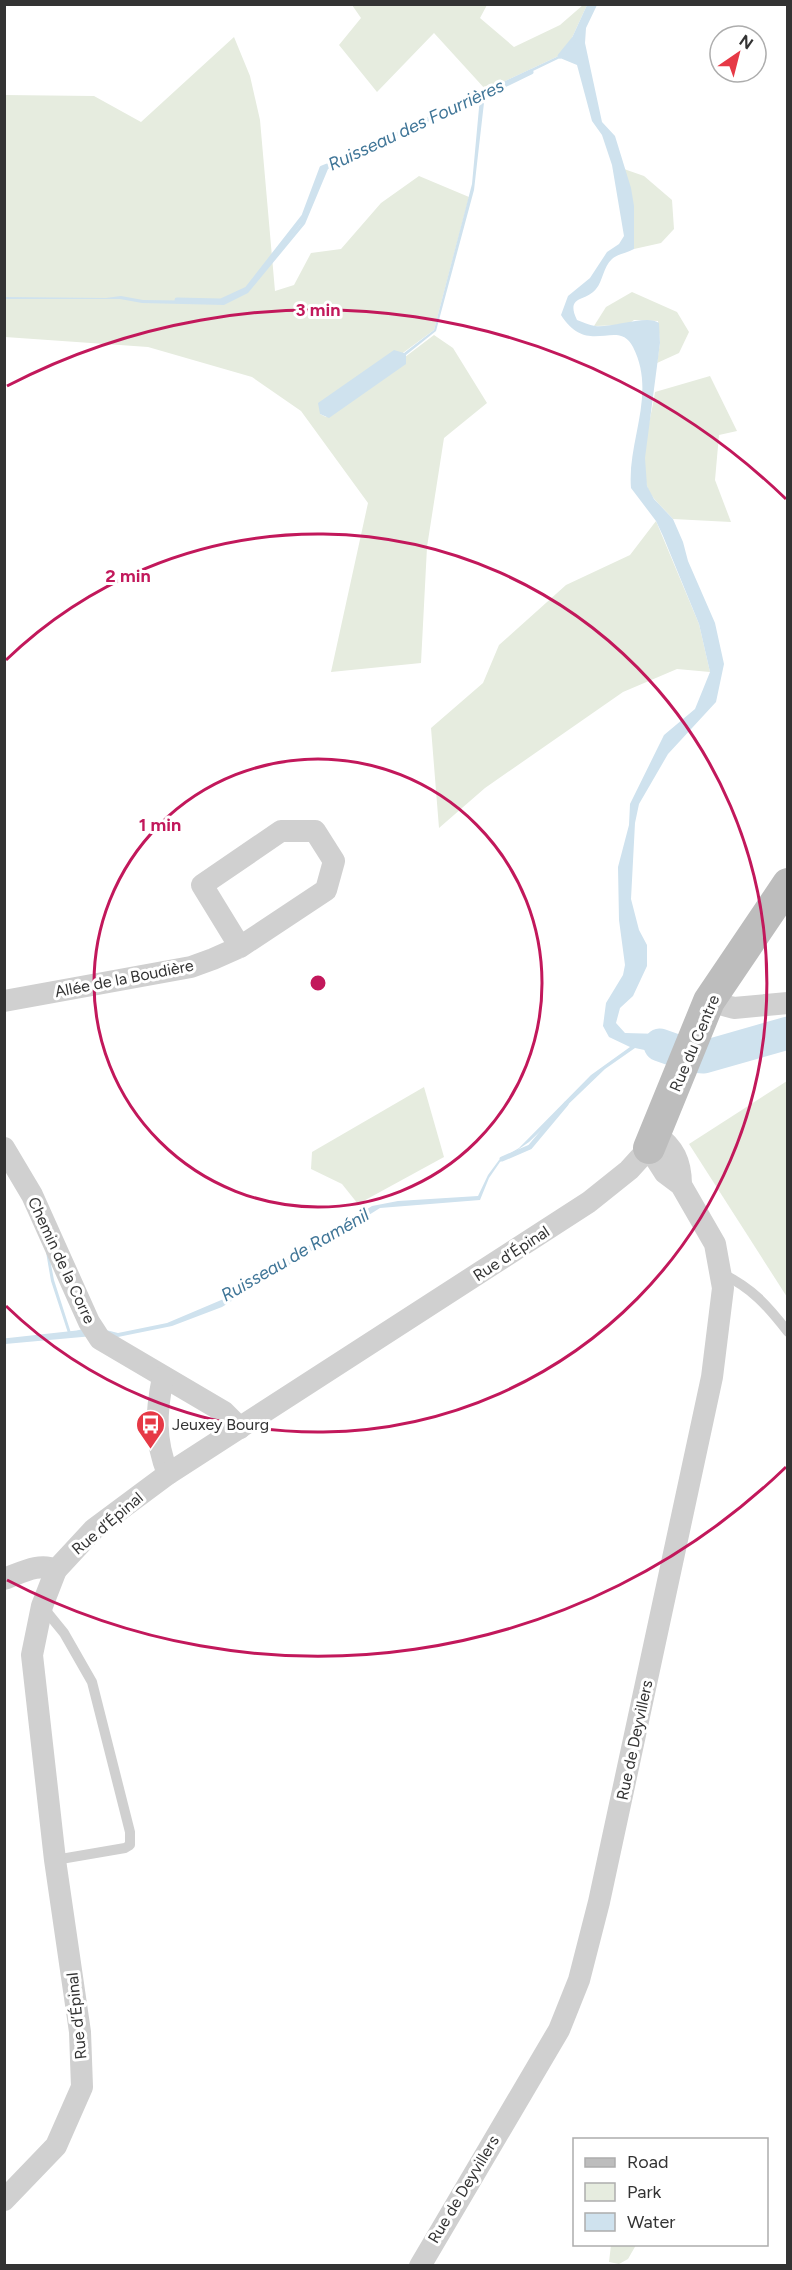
<svg xmlns="http://www.w3.org/2000/svg" width="792" height="2270" viewBox="0 0 792 2270" font-family="Figtree,sans-serif">
<style>
.green{fill:#e6ecdf}
.water{fill:#cfe2ee}
.lines{fill:none;stroke-linecap:round;stroke-linejoin:round}
.stream{stroke:#cfe2ee;stroke-width:5}
.river{stroke:#cfe2ee;stroke-width:33}
.lane{stroke:#d0d0d0;stroke-width:10}
.street{stroke:#d0d0d0;stroke-width:22}
.secondary{stroke:#bdbdbd;stroke-width:32}
.ring{fill:none;stroke:#c2185b;stroke-width:3}
.labels{text-anchor:middle;stroke-width:6;stroke-linejoin:round;paint-order:stroke}
.street-label{font-size:16px;fill:#333;stroke:#fff}
.poi-label{font-size:16px;fill:#333;stroke:#fff;text-anchor:start}
.water-label{font-size:18px;font-style:italic;fill:#3f7597;stroke:#fff}
.centre{fill:#c2185b;stroke:#fff;stroke-width:3}
.ring-label{font-size:18px;text-anchor:middle;font-weight:bold;fill:#c2185b;stroke:#fff;stroke-width:6;stroke-linejoin:round;paint-order:stroke}
</style>
<rect width="100%" height="100%" fill="#fff"/>
<!-- green -->
<g class="green">
<path d="M 352,5 L 487,5 L 480,18 L 514,47 L 560,25 L 583,5 L 587,5 L 565,53 L 486,90 L 434,33 L 377,92 L 339,45 L 361,18 Z"/>
<path d="M 234,37 L 250,76 L 260,120 L 275,291 L 294,285 L 311,253 L 341,249 L 381,203 L 419,176 L 469,197 L 434,330 L 320,414 L 326,417 L 434,335 L 453,348 L 487,403 L 444,438 L 427,547 L 421,663 L 331,672 L 368,503 L 301,411 L 252,377 L 148,347 L 5,337 L 4,95 L 94,96 L 141,122 Z"/>
<path d="M 624,169 L 644,176 L 672,200 L 674,229 L 661,243 L 634,249 L 634,219 Z"/>
<path d="M 632,292 L 677,312 L 689,332 L 679,353 L 657,363 L 660,343 L 658,321 L 634,320 L 627,325 L 594,326 L 606,307 Z"/>
<path d="M 710,376 L 737,431 L 719,435 L 715,480 L 731,522 L 673,519 C 664,508 651,499 647,486 C 638,457 651,420 655,392 Z"/>
<path d="M 656,521 L 699,624 L 710,672 L 677,669 L 623,692 L 485,788 L 439,828 L 431,728 L 483,683 L 499,645 L 566,585 L 630,555 Z"/>
<path d="M 787,1081 L 787,1297 L 689,1144 Z"/>
<path d="M 424,1087 L 444,1157 L 358,1204 L 342,1184 L 311,1169 L 312,1152 Z"/>
<path d="M 611,2245 L 611,2244 L 636,2245 L 628,2259 L 619,2264 L 609,2262 Z"/>
</g>
<!-- water -->
<path class="water" d="M 587,5 L 597,5 L 586,28 L 585,43 L 602,122 L 615,136 L 631,188 L 634,206 L 634,249 C 627,253 617,254 612,259 C 603,267 603,281 596,289 C 586,302 565,295 577,320 C 583,322 589,325 595,326 C 613,328 648,314 659,323 L 660,343 L 645,458 L 647,486 L 654,499 L 673,519 L 683,542 L 688,561 L 715,623 L 724,664 L 716,702 L 668,754 L 639,804 L 635,823 L 631,899 L 639,930 L 647,945 L 647,966 L 633,996 L 620,1008 L 616,1023 L 625,1033 L 661,1034 L 679,1040 L 673,1056 L 635,1048 L 605,1069 L 529,1142 L 500,1162 L 489,1178 L 480,1200 L 380,1208 L 222,1307 L 172,1326 L 113,1338 L 93,1336 L 5,1344 L 4,1341 L 68,1333 L 51,1281 L 40,1217 L 43,1223 L 54,1280 L 71,1333 L 90,1326 L 118,1333 L 167,1323 L 226,1298 L 372,1206 L 398,1201 L 478,1196 L 488,1175 L 499,1160 L 519,1148 L 591,1075 L 630,1047 L 609,1037 L 603,1026 L 606,1003 L 623,975 L 625,965 L 619,920 L 618,867 L 629,825 L 630,804 L 664,735 L 695,709 L 710,672 L 699,624 L 663,536 L 656,521 L 631,488 C 627,441 657,394 633,347 C 618,317 588,358 561,315 L 568,296 L 590,278 L 607,252 L 619,244 L 624,236 L 612,165 L 602,135 L 592,121 L 577,65 L 560,58 L 485,94 L 474,190 L 436,331 L 406,355 L 406,364 L 329,418 L 320,414 L 318,403 L 394,350 L 404,353 L 434,330 L 472,184 L 480,97 L 328,169 L 305,224 L 248,293 L 224,305 L 142,303 L 120,299 L 4,299 L 5,297 L 106,298 L 121,296 L 143,300 L 221,301 L 247,289 L 300,225 L 324,166 L 565,53 Z"/>
<g class="lines">
<!-- stream -->
<g class="stream">
<path d="M 560,56 L 573,40"/>
<path d="M 502,86 L 531,72"/>
<path d="M 435,114 L 493,88"/>
<path d="M 177,300 L 221,301 L 247,289 L 304,216 L 322,168 L 327,166"/>
<path d="M 502,1159 L 530,1147 L 566,1104"/>
<path d="M 4,1341 L 86,1332"/>
</g>
<!-- river -->
<path class="river" d="M 660,1045 L 691,1056 L 704,1057 L 788,1033"/>
<!-- lane -->
<g class="lane">
<path d="M 721,1273 C 752,1288 767,1305 788,1332"/>
<path d="M 42,1606 L 64,1633 L 92,1682 L 130,1832 L 130,1845 L 125,1848 L 55,1860"/>
</g>
<!-- street -->
<g class="street">
<path d="M 4,1001 L 191,967 L 213,959 L 240,947 L 326,890 L 334,861 L 315,831 L 281,831 L 202,885 L 240,947"/>
<path d="M 709,1001 L 734,1008 L 788,1003"/>
<path d="M 655,1134 C 674,1147 681,1162 681,1185"/>
<path d="M 4,1148 L 32,1195 L 89,1322 L 100,1339 L 224,1412 L 240,1428"/>
<path d="M 163,1377 C 156,1412 154,1439 168,1474"/>
<path d="M 4,1579 C 21,1573 39,1562 56,1570"/>
<path d="M 4,2200 L 56,2146 L 82,2087 L 80,2032 L 55,1860 L 32,1655 L 42,1606 L 56,1570 L 94,1529 L 168,1474 L 589,1202 L 629,1170 L 649,1148 L 665,1173 L 681,1185 L 715,1244 L 723,1288 L 712,1377 L 599,1902 L 579,1980 L 559,2030 L 420,2266"/>
</g>
<!-- secondary -->
<path class="secondary" d="M 649,1148 L 709,1001 L 788,884"/>
</g>
<!-- distance rings -->
<g class="ring">
<circle cx="318" cy="983" r="224"/>
<path d="M6 660A449 449 0 1 1 6 1306"/>
<path d="M786 1467A673 673 0 0 1 7 1580M7 386A673 673 0 0 1 786 499"/>
</g>
<!-- icons -->
<defs>
<symbol id="bus-pin" viewBox="-11 -11 22 30"><path d="M0 17L-7.5 6A9.5 9.5 0 1 1 7.5 6Z" fill="#e63946" stroke="#fff"/><path d="M-5-6H5V4H4V6H2V4H-2V6H-4V4H-5ZM-3.5-4V0h7V-4ZM-3.5 1.2v1.5H-2V1.2ZM2 1.2v1.5H3.5V1.2Z" fill="#fff"/></symbol>
</defs>
<g fill-rule="evenodd">
<use href="#bus-pin" x="134" y="1408" width="33" height="45"/>
</g>
<g class="labels">
<!-- street labels -->
<g class="street-label">
<text transform="translate(124 978) rotate(-11)" y="6">Allée de la Boudière</text>
<text transform="translate(694 1043) rotate(-67)" y="6">Rue du Centre</text>
<text transform="translate(511 1253) rotate(-33)" y="6">Rue d’Épinal</text>
<text transform="translate(62 1260) rotate(65)" y="6">Chemin de la Corre</text>
<text transform="translate(107 1523) rotate(-40)" y="6">Rue d’Épinal</text>
<text transform="translate(634 1740) rotate(-78)" y="6">Rue de Deyvillers</text>
<text transform="translate(76 2016) rotate(-96)" y="6">Rue d’Épinal</text>
<text transform="translate(463 2189) rotate(-59)" y="6">Rue de Deyvillers</text>
</g>
<!-- poi labels -->
<g class="poi-label">
<text x="172" y="1430">Jeuxey Bourg</text>
</g>
<!-- water labels -->
<g class="water-label">
<text transform="translate(416 125) rotate(-25)" y="6">Ruisseau des Fourrières</text>
<text transform="translate(295 1255) rotate(-30)" y="6">Ruisseau de Raménil</text>
</g>
</g>
<circle cx="318" cy="983" r="9" class="centre"/>
<g class="ring-label">
<text x="318" y="316">3 min</text>
<text x="128" y="582">2 min</text>
<text x="160" y="831">1 min</text>
</g>
<!-- border -->
<rect width="792" height="2270" fill="none" stroke="#333333" stroke-width="12"/>
<!-- legend -->
<rect x="573" y="2138" width="195" height="108" fill="#ffffff" stroke="#adadad" stroke-width="1.5"/>
<rect x="585" y="2158" width="30" height="9" fill="#bdbdbd" stroke="#adadad" stroke-width="1.5"/>
<text x="627" y="2168" font-size="18" fill="#333333">Road</text>
<rect x="585" y="2183" width="30" height="18" fill="#e6ecdf" stroke="#adadad" stroke-width="1.5"/>
<text x="627" y="2198" font-size="18" fill="#333333">Park</text>
<rect x="585" y="2213" width="30" height="18" fill="#cfe2ee" stroke="#adadad" stroke-width="1.5"/>
<text x="627" y="2228" font-size="18" fill="#333333">Water</text>
<!-- north arrow -->
<g transform="translate(738 54) rotate(35)"><circle r="28" fill="#ffffff" stroke="#adadad" stroke-width="1.5"/>
<path d="M0-4.5L10 22L0 15L-10 22Z" fill="#e63946"/>
<text y="-9" font-size="16" font-weight="bold" text-anchor="middle" fill="#333333">N</text>
</g>
</svg>
